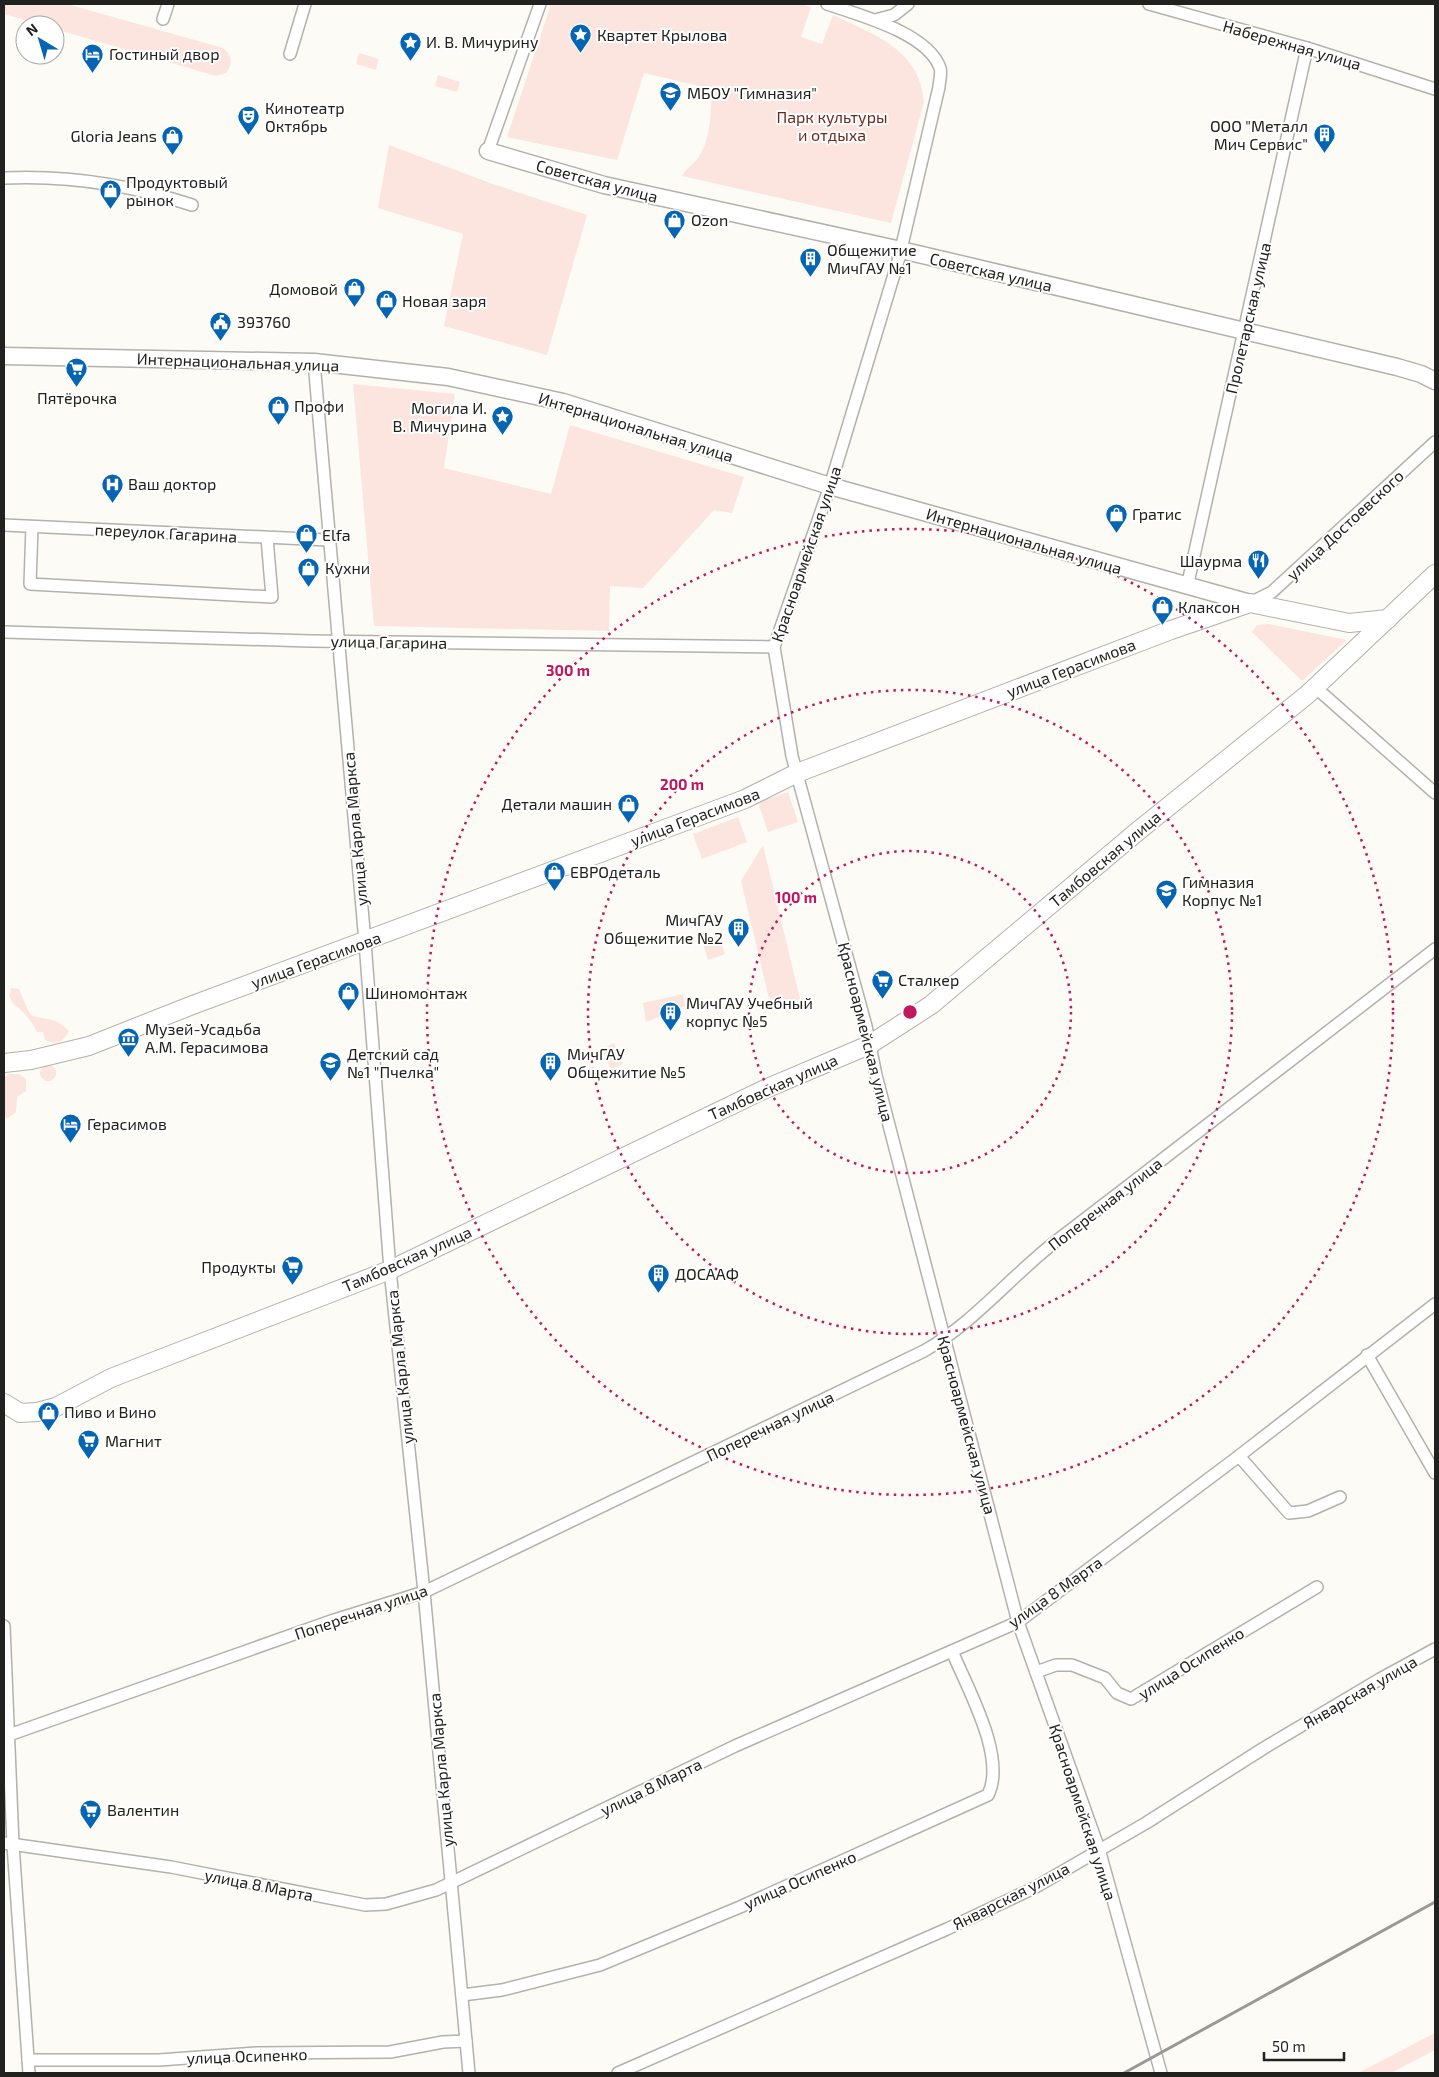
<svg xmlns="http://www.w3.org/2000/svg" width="1439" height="2077" viewBox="0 0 1439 2077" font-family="'Exo 2',sans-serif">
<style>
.green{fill:#fce4df}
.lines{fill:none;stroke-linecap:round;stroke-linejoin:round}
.street-casing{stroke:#b2b1ac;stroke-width:14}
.secondary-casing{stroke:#b2b1ac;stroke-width:19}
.primary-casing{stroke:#b2b1ac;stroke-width:20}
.street{stroke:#fff;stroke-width:11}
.secondary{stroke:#fff;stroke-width:16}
.primary{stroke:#fff;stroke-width:18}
.rail{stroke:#999895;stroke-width:3}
.ring{fill:none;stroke:#c2185b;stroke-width:2.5;stroke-dasharray:2.5 5}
.labels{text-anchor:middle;stroke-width:4;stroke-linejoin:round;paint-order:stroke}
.poi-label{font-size:16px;fill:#21211f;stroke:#fff;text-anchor:start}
.street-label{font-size:16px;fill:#21211f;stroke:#fff}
.park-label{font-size:16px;fill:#6d2921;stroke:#fff}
.centre{fill:#c2185b;stroke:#fff;stroke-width:2.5}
.ring-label{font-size:15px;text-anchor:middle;font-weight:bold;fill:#c2185b;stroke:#fff;stroke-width:4;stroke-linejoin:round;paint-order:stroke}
</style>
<rect width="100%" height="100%" fill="#fdfbf6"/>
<!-- green -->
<g class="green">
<path d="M 4,4 L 67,4 L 223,48 C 232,55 233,64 226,73 L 216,76 L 55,29 L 55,25 L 42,25 L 4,14 Z"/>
<path d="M 551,4 L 801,4 L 811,7 L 801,37 L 822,44 L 833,15 C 874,35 920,49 924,102 L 891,223 L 682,176 C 686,168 693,165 698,158 C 712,137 710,113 712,89 L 644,73 L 617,160 L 507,137 Z"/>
<path d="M 359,53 L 379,59 L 376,70 L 356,64 Z"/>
<path d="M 438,75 L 460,82 L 457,92 L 435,86 Z"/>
<path d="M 389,145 L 490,183 L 587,215 L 547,355 L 444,326 L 463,234 L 378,208 Z"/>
<path d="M 353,384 L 455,394 L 444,468 L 551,494 L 570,425 L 744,477 L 732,513 L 714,510 L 643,588 L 610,586 L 609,631 L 374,626 Z"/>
<path d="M 1269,624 L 1347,640 L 1302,681 L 1252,632 L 1257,625 Z"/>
<path d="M 788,792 L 798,822 L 768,832 L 758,802 Z"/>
<path d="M 738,817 L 747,842 L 702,859 L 693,834 Z"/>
<path d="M 763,845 L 800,999 L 771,1007 L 741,881 Z"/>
<path d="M 719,935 L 725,954 L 708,960 L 702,940 Z"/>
<path d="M 11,988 L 19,989 C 23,998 26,1008 32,1016 C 50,1020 56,1018 69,1031 C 63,1042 57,1046 45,1040 L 43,1032 L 37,1032 C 33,1024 22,1008 14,1005 L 9,996 Z"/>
<path d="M 683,994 L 685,1006 L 646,1022 L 643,1003 Z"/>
<path d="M 614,1043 L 623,1064 L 611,1069 L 602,1049 Z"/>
<circle cx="48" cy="1073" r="8"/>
<path d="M 9,1074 L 19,1074 L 26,1079 L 26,1091 L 17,1097 L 16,1112 L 8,1118 L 4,1117 L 4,1078 Z"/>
<path d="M 1435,2033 L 1435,2050 L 1391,2073 L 1358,2073 Z"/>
</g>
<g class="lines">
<defs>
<g id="street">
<path d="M 827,4 C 859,15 928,33 940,68 C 942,73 939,82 939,87 L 899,258 L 830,486 L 774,647 L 792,756 L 866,1026 L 876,1075 L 1018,1622 L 1099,1849 L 1161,2073"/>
<path d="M 1149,4 L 1307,48 L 1435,89"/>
<path d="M 163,19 L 168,4"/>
<path d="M 875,20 L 894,15 L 908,4"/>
<path d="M 290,54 L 305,4"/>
<path d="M 488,151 L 540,4"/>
<path d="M 4,178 C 68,175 131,185 192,205"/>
<path d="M 314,362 L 365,942 L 390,1270 L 424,1592 L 469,2073"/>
<path d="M 4,525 L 328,540"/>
<path d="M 32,527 L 30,584 L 272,597 L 267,538"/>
<path d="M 1187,587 L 1307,48"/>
<path d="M 1250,603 L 1272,592 L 1435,442"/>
<path d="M 4,632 L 310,641 L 774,647"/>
<path d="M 1315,687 L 1435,793"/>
<path d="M 1367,1355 L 1435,1473"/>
<path d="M 1239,1456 L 1289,1513 L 1308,1511 L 1340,1497"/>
<path d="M 4,1626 L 13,1845 L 29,2073"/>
<path d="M 1036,1672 L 1056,1665 L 1072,1665 L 1105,1678 L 1117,1693 L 1131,1699 L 1317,1587"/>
<path d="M 9,1735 L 331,1621 L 424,1592 L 924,1351 C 974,1323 1010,1277 1055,1242 C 1182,1145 1308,1047 1435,949"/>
<path d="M 4,1843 L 171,1867 L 365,1905 L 386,1904 L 436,1890 L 735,1746 L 1018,1622 L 1239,1456 L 1435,1304"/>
<path d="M 462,1995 L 502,1990 L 600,1965 L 740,1907 L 988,1795 C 1007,1757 967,1688 952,1651"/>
<path d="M 28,2060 L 159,2060 L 256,2053 L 390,2052 L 443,2042 L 466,2041"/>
<path d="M 618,2073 L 947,1929 L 1034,1888 L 1146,1823 L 1264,1748 L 1380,1679 L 1435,1649"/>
</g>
<g id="secondary">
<path d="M 488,151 L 604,185 L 901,250 L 1397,367 L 1421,374 L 1435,381"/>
<path d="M 4,356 L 314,362 L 448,377 L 563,402 L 830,486 L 1250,603"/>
</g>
<g id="primary">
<path d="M 4,1063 L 31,1060 L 89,1046 L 190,1006 L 745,799 L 797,773 L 1171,630 L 1250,603 L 1349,623 L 1388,619"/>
<path d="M 4,1403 L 20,1413 L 37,1412 L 56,1407 L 111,1378 L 390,1270 L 765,1089 L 869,1045 L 931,1005 L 1138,831 L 1308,694 L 1435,574"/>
</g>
</defs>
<!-- street casing -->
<use href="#street" class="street-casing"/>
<!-- secondary casing -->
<use href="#secondary" class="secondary-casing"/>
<!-- primary casing -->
<use href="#primary" class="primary-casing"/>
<!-- street -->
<use href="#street" class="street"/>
<!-- secondary -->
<use href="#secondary" class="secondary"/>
<!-- primary -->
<use href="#primary" class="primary"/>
<!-- rail -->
<path class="rail" d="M 1124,2073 L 1435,1902"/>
</g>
<!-- distance rings -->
<g class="ring">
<circle cx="910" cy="1012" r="161"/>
<circle cx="910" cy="1012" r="322"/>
<circle cx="910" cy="1012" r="483"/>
</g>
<!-- icons -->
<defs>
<symbol id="sight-pin" viewBox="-11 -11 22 30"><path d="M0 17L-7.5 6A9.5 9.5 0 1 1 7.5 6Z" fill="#0665b2" stroke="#fff"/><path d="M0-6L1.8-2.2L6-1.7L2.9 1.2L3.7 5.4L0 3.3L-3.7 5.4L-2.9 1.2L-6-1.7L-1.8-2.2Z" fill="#fff"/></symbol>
<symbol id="hotel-pin" viewBox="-11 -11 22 30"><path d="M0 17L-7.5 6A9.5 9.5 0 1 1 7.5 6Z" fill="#0665b2" stroke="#fff"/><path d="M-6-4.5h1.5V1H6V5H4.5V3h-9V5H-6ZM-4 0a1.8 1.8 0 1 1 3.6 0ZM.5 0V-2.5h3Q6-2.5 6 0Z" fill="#fff"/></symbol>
<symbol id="school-pin" viewBox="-11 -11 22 30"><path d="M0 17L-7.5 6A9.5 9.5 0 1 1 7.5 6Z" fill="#0665b2" stroke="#fff"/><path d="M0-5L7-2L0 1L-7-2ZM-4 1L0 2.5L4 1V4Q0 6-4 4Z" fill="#fff"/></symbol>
<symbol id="theatre-pin" viewBox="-11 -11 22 30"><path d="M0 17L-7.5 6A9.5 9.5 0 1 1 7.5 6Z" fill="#0665b2" stroke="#fff"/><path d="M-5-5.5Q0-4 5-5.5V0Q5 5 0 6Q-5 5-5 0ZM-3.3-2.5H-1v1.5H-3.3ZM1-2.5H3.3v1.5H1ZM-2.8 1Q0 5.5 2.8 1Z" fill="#fff"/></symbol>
<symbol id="building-pin" viewBox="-11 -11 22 30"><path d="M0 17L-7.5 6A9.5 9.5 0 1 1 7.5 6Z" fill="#0665b2" stroke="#fff"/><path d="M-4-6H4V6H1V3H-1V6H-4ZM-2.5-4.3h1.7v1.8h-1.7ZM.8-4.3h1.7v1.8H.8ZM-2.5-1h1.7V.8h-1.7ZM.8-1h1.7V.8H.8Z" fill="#fff"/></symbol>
<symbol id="shop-pin" viewBox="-11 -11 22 30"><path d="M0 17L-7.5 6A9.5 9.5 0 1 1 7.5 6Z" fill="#0665b2" stroke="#fff"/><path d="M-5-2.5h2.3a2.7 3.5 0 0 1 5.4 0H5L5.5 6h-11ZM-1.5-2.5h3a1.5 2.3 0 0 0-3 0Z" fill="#fff"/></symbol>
<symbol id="civic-pin" viewBox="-11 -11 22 30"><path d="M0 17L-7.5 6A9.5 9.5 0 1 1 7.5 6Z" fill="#0665b2" stroke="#fff"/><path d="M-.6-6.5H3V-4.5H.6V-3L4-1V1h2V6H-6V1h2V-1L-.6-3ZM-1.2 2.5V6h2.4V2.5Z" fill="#fff"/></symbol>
<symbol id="supermarket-pin" viewBox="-11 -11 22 30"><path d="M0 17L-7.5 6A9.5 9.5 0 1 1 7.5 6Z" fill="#0665b2" stroke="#fff"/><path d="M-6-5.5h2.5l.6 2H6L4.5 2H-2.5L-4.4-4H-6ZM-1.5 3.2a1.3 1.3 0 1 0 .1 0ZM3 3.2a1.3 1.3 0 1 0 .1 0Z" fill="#fff"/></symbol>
<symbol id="hospital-pin" viewBox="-11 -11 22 30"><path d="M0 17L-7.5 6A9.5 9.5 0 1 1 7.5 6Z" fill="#0665b2" stroke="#fff"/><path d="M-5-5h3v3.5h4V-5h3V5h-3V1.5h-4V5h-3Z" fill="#fff"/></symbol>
<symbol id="restaurant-pin" viewBox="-11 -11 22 30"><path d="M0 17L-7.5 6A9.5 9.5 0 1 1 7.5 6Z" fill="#0665b2" stroke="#fff"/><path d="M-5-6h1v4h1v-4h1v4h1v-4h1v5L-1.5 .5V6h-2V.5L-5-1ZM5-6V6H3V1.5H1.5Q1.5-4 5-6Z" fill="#fff"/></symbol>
<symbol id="museum-pin" viewBox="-11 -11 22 30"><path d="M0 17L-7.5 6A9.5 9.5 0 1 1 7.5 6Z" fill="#0665b2" stroke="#fff"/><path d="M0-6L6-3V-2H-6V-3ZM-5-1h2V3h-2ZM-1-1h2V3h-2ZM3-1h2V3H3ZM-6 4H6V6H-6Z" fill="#fff"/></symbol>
</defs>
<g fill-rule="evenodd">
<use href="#sight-pin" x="568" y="22" width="25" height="34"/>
<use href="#sight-pin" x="398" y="30" width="25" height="34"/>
<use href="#hotel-pin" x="80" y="42" width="25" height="34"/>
<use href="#school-pin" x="658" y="80" width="25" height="34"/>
<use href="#theatre-pin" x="236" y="104" width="25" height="34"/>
<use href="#building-pin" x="1312" y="122" width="25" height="34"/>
<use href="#shop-pin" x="160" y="124" width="25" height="34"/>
<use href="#shop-pin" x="98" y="178" width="25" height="34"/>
<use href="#shop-pin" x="662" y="208" width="25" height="34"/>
<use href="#building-pin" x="798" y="246" width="25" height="34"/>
<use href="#shop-pin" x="342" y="276" width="25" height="34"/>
<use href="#shop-pin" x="374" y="288" width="25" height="34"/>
<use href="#civic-pin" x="208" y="310" width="25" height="34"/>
<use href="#supermarket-pin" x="64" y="356" width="25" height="34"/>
<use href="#shop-pin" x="266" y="394" width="25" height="34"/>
<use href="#sight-pin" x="490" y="404" width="25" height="34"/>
<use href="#hospital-pin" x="100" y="472" width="25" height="34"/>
<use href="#shop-pin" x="1104" y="502" width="25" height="34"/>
<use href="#shop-pin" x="294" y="522" width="25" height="34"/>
<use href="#restaurant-pin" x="1246" y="548" width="25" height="34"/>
<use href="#shop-pin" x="296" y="556" width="25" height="34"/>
<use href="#shop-pin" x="1150" y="594" width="25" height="34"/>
<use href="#shop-pin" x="616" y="792" width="25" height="34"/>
<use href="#shop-pin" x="542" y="860" width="25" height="34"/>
<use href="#school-pin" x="1154" y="878" width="25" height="34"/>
<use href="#building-pin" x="726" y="916" width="25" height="34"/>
<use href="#supermarket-pin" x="870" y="968" width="25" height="34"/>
<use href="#shop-pin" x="336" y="980" width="25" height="34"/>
<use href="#building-pin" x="658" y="1000" width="25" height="34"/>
<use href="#museum-pin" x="116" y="1026" width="25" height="34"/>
<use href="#school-pin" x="318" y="1050" width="25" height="34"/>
<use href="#building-pin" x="538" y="1050" width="25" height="34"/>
<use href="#hotel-pin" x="58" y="1112" width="25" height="34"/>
<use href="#supermarket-pin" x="280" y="1254" width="25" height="34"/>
<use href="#building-pin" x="646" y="1262" width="25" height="34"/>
<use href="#shop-pin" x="36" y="1400" width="25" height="34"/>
<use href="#supermarket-pin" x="76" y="1428" width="25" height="34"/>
<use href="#supermarket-pin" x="78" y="1798" width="25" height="34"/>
</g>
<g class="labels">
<!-- poi labels -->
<g class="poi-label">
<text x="597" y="41">Квартет Крылова</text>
<text x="426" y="48">И. В. Мичурину</text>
<text x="109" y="60">Гостиный двор</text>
<text x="687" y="99">МБОУ "Гимназия"</text>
<text x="265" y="114">Кинотеатр<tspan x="265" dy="18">Октябрь</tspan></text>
<text x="1308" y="132" text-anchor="end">ООО "Металл<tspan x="1308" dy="18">Мич Сервис"</tspan></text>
<text x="157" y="142" text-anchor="end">Gloria Jeans</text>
<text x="126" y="188">Продуктовый<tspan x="126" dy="18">рынок</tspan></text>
<text x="691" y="226">Ozon</text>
<text x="827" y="256">Общежитие<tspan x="827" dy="18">МичГАУ №1</tspan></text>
<text x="338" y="295" text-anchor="end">Домовой</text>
<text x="402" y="307">Новая заря</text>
<text x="237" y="328">393760</text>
<text x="77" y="404" text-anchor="middle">Пятёрочка</text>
<text x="294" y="412">Профи</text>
<text x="487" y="414" text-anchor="end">Могила И.<tspan x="487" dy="18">В. Мичурина</tspan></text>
<text x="128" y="490">Ваш доктор</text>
<text x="1132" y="520">Гратис</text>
<text x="322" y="541">Elfa</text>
<text x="1242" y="567" text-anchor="end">Шаурма</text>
<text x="325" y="574">Кухни</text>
<text x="1178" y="613">Клаксон</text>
<text x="612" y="810" text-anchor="end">Детали машин</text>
<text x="570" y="878">ЕВРОдеталь</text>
<text x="1182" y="888">Гимназия<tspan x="1182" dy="18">Корпус №1</tspan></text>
<text x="723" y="926" text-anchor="end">МичГАУ<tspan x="723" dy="18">Общежитие №2</tspan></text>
<text x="898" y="986">Сталкер</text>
<text x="365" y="999">Шиномонтаж</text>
<text x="686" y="1009">МичГАУ Учебный<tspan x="686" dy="18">корпус №5</tspan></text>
<text x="145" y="1035">Музей-Усадьба<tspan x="145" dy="18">А.М. Герасимова</tspan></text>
<text x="347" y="1060">Детский сад<tspan x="347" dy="18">№1 "Пчелка"</tspan></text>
<text x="567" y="1060">МичГАУ<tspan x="567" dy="18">Общежитие №5</tspan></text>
<text x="87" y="1130">Герасимов</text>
<text x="276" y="1273" text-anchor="end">Продукты</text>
<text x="675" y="1280">ДОСААФ</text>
<text x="64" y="1418">Пиво и Вино</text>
<text x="105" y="1447">Магнит</text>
<text x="107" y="1816">Валентин</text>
</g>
<!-- street labels -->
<g class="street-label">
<text transform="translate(1292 45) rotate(16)" y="6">Набережная улица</text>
<text transform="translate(597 181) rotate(15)" y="6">Советская улица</text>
<text transform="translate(991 272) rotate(13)" y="6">Советская улица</text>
<text transform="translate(1248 318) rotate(-77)" y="6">Пролетарская улица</text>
<text transform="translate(238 362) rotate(2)" y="6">Интернациональная улица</text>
<text transform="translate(636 427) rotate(17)" y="6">Интернациональная улица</text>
<text transform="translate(1345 525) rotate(-43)" y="6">улица Достоевского</text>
<text transform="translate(166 533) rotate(3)" y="6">переулок Гагарина</text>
<text transform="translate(1024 541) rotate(16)" y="6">Интернациональная улица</text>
<text transform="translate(806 554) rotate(-71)" y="6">Красноармейская улица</text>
<text transform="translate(389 642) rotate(1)" y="6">улица Гагарина</text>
<text transform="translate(1071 668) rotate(-21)" y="6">улица Герасимова</text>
<text transform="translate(695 817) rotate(-21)" y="6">улица Герасимова</text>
<text transform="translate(355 829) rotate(-95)" y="6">улица Карла Маркса</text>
<text transform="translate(1105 859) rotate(-40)" y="6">Тамбовская улица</text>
<text transform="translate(316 960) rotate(-20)" y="6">улица Герасимова</text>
<text transform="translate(866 1032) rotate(76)" y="6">Красноармейская улица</text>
<text transform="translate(773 1087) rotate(-24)" y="6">Тамбовская улица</text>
<text transform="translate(1105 1204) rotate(-38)" y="6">Поперечная улица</text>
<text transform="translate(407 1259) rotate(-24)" y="6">Тамбовская улица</text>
<text transform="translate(400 1367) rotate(-96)" y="6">улица Карла Маркса</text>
<text transform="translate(967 1425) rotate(75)" y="6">Красноармейская улица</text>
<text transform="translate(770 1426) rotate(-26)" y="6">Поперечная улица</text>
<text transform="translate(1055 1592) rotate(-35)" y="6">улица 8 Марта</text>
<text transform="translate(361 1612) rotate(-19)" y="6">Поперечная улица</text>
<text transform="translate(1191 1663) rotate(-32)" y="6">улица Осипенко</text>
<text transform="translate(1360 1692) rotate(-30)" y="6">Январская улица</text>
<text transform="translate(441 1770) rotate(-95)" y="6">улица Карла Маркса</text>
<text transform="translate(651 1787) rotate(-26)" y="6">улица 8 Марта</text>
<text transform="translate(1083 1812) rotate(72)" y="6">Красноармейская улица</text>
<text transform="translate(800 1880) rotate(-24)" y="6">улица Осипенко</text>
<text transform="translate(259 1885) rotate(11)" y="6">улица 8 Марта</text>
<text transform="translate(1011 1896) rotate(-27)" y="6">Январская улица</text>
<text transform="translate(247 2056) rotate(-2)" y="6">улица Осипенко</text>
</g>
<!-- park labels -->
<g class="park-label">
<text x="832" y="123">Парк культуры<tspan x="832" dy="18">и отдыха</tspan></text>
</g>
</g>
<circle cx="910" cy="1012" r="8" class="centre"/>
<g class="ring-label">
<text x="568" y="676">300 m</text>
<text x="682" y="790">200 m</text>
<text x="796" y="903">100 m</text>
</g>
<!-- border -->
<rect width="1439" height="2077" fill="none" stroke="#21211f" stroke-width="10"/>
<!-- north arrow -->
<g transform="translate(40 40) rotate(322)"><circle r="24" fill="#ffffff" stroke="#a6a6a5"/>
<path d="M0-4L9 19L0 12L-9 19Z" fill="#0665b2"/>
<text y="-8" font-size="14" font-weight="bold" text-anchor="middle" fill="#21211f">N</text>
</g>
<!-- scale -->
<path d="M1264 2052v8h80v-8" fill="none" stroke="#21211f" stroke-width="2.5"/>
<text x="1272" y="2052" font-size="15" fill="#21211f" stroke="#ffffff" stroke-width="4" paint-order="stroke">50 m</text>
</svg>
